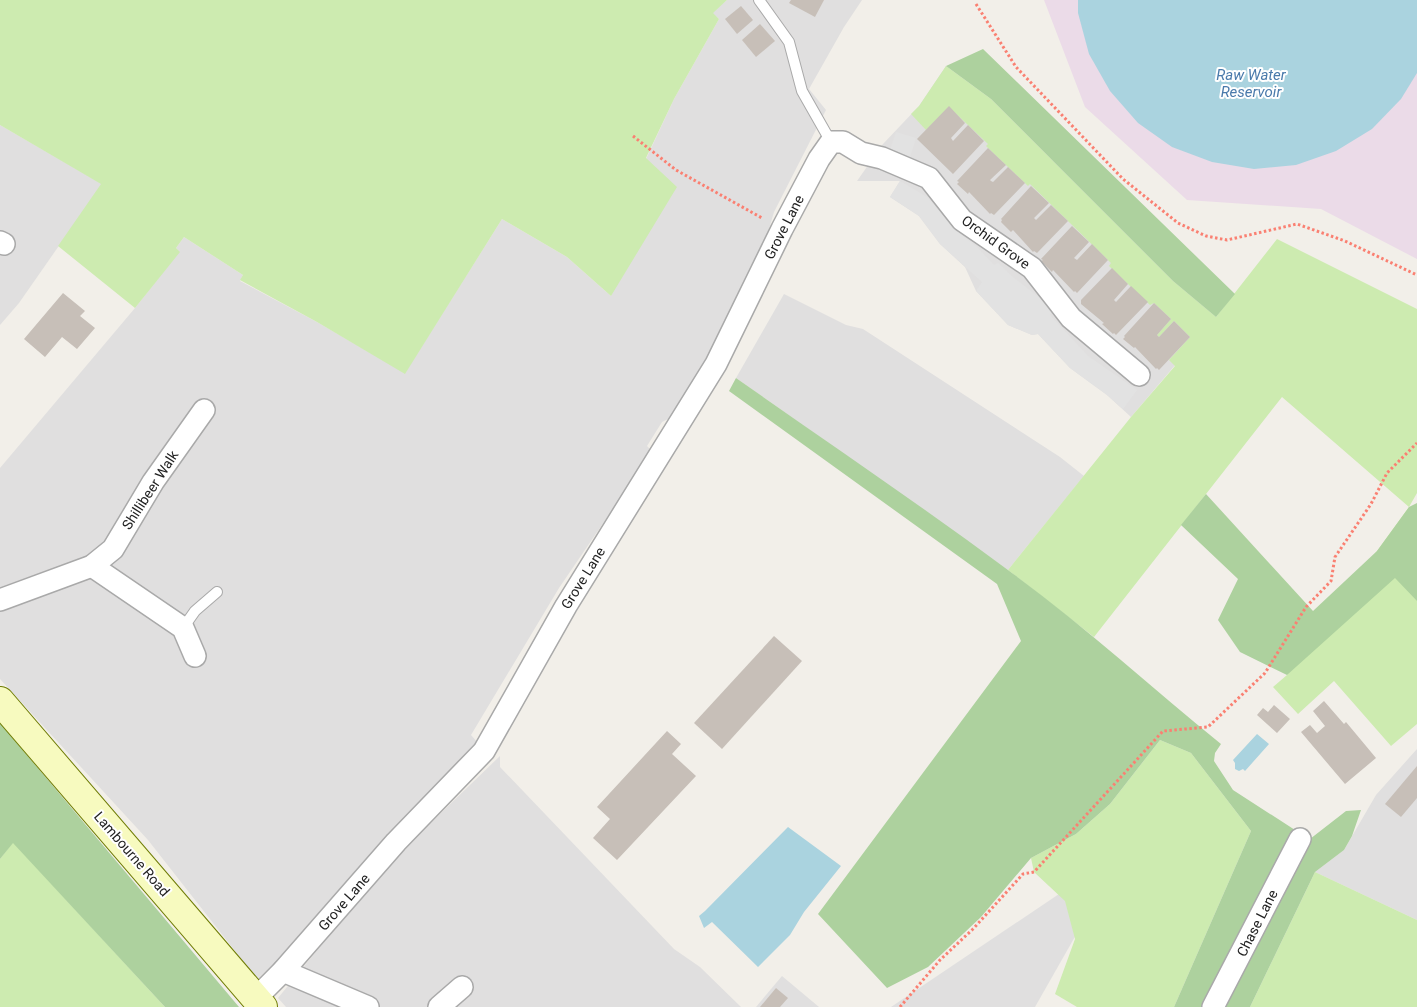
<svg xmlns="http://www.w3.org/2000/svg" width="1417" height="1007" viewBox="0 0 1417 1007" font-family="Roboto,sans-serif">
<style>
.residential{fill:#e0dfdf}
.industrial{fill:#ebdbe8}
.grass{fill:#cdebb0}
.forest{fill:#add19e}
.parking{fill:#e2e2e2}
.water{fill:#aad3df}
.building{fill:#c7bfb8}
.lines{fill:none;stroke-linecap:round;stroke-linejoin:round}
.service-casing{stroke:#a9a9a9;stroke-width:12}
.minor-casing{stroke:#a9a9a9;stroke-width:24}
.secondary-casing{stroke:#707d05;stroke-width:30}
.path{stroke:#fa8072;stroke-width:3;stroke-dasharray:2.5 2.5;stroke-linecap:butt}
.service{stroke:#fff;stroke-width:10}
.minor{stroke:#fff;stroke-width:21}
.secondary{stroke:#f7fabf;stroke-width:28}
.labels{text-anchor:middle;stroke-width:4;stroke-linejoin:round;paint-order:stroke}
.street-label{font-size:14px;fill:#222;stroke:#fff}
.water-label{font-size:15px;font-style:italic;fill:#4a7aab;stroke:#fff}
</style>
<rect width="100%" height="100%" fill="#f2efe9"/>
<!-- residential -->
<g class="residential">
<path d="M 727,0 L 862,0 L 844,27 L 809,89 L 826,110 L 774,212 L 766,239 L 709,353 L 672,417 L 662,422 L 647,446 L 650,449 L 638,472 L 559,588 L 471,735 L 478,743 L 274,964 L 257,979 L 148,840 L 0,679 L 0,468 L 135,308 L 179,252 L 176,248 L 184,237 L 243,275 L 240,281 L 317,322 L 405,373 L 502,219 L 567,257 L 611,296 L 646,159 L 674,99 L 719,19 L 712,13 Z"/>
<path d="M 946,66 L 1053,161 L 1173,281 L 1216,317 L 1131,417 L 1107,395 L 1070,368 L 1038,334 L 1032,335 L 1008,325 L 976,291 L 965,267 L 940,244 L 919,216 L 890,197 L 900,181 L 857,181 L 883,144 L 919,106 Z"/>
<path d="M 0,125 L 102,184 L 19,303 L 0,325 Z"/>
<path d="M 784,294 L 846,325 L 863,329 L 1060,457 L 1084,476 L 1008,570 L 736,378 Z"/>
<path d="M 1417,749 L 1417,920 L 1315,872 L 1344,850 L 1376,795 Z"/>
<path d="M 500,756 L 500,767 L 674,949 L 700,967 L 741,1007 L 286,1007 L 278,998 L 386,866 Z"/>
<path d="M 1059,894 L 1089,912 L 1035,1007 L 891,1007 Z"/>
<path d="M 782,976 L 819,1007 L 756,1007 Z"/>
</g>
<!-- industrial -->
<path class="industrial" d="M 1044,0 L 1417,0 L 1417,259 L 1321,209 L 1187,200 L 1085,107 Z"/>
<!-- grass -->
<g class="grass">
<path d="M 0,0 L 727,0 L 713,13 L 719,19 L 674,99 L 646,158 L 677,187 L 611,296 L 567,257 L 502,219 L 405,374 L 317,322 L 240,280 L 243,275 L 184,237 L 176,248 L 180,252 L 135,308 L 58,246 L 101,184 L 0,125 Z"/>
<path d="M 946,66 L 991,99 L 1173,281 L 1216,317 L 1277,239 L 1417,309 L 1417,493 L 1409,507 L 1417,514 L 1417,724 L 1391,746 L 1334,681 L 1298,714 L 1273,687 L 1287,675 L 1409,507 L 1282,397 L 1094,637 L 1008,570 L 1131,417 L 1175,366 L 1169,360 L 1190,337 L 1174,321 L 1159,337 L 1157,335 L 1171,319 L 1154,303 L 1150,305 L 1109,266 L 1111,263 L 1030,184 L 1028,186 L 988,148 L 986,146 L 988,144 L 949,107 L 926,130 L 911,114 L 919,106 Z"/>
<path d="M 1160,740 L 1191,753 L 1251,831 L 1174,1007 L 1077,1007 L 1055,994 L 1075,939 L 1065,901 L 1034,872 L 1031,858 L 1076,834 L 1110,804 Z"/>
<path d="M 13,842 L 165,1007 L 0,1007 L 0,859 Z"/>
<path d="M 1315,872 L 1417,920 L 1417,1007 L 1250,1007 Z"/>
</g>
<!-- forest -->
<g class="forest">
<path d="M 983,49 L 1235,294 L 1216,317 L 1173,281 L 991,99 L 946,66 Z"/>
<path d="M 736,378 C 827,442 919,504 1008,570 C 1082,624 1150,686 1221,744 L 1215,753 L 1214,761 L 1233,790 L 1295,830 L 1204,1007 L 1174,1007 L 1251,831 L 1191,753 L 1160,740 L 1110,804 L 1076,834 L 1031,858 L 981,917 L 928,967 L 887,988 L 818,914 L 1021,641 L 997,584 L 729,391 Z"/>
<path d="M 1206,494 L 1313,611 L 1377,551 L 1409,507 L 1417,503 L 1417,601 L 1395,578 L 1287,675 L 1240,652 L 1218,620 L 1238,579 L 1181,525 Z"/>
<path d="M 0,723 L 239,1007 L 165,1007 L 13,843 L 0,859 Z"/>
<path d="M 1361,810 L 1352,836 L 1344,850 L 1315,872 L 1250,1007 L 1224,1007 L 1310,839 L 1346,811 Z"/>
</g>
<!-- parking -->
<g class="parking">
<path d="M 896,132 L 916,138 L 910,157 L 890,150 Z"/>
<path d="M 900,181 L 927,197 L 957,231 L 977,247 L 994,265 L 998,263 L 1014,278 L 1054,309 L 1050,315 L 1088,356 L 1137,390 L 1123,409 L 1107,395 L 1070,368 L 1038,334 L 1032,335 L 1008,325 L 976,291 L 982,282 L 940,244 L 919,216 L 890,197 Z"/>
</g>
<!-- water -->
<g class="water">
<path d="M 1078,0 L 1417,0 L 1417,73 L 1401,99 L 1372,129 L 1336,151 L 1296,165 L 1254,169 L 1212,162 L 1172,147 L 1138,123 L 1110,91 L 1089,54 L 1078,13 Z"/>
<path d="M 1257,734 L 1269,744 L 1245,771 L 1243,769 L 1239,771 L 1235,769 L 1235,763 L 1233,760 Z"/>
<path d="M 788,827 L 841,866 L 804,912 L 790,935 L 758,967 L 712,922 L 704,928 L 699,916 L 705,911 Z"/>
</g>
<!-- building -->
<g class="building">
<path d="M 791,0 L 824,0 L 815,17 L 789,3 Z"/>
<path d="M 741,6 L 753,20 L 737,34 L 725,19 Z"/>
<path d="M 760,24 L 775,41 L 756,57 L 742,40 Z"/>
<path d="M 949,106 L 965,123 L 951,138 L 953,141 L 968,125 L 984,141 L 953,174 L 917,139 Z"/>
<path d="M 988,148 L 1006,165 L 990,180 L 991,181 L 993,182 L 1008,167 L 1025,183 L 994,215 L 991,213 L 990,214 L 969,192 L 968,194 L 957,184 L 959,182 L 957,181 Z"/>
<path d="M 1031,186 L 1049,203 L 1034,218 L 1036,220 L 1051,205 L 1068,221 L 1037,253 L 1034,251 L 1033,252 L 1013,230 L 1011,232 L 1001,222 L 1002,220 L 1001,219 Z"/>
<path d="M 1072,226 L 1089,242 L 1074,258 L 1077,260 L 1092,244 L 1108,260 L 1077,293 L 1075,291 L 1074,292 L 1053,270 L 1052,272 L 1041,261 L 1043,260 L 1041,259 Z"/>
<path d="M 1112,268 L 1128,284 L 1114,300 L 1116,302 L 1131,286 L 1148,302 L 1116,335 L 1114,333 L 1113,334 L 1102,324 L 1104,323 L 1081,304 L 1081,300 Z"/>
<path d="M 63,293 L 85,311 L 80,316 L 95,328 L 77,349 L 62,337 L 45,357 L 24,339 Z"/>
<path d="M 1154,303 L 1171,319 L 1157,335 L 1159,337 L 1174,321 L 1190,337 L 1159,370 L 1157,368 L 1156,369 L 1135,347 L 1134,348 L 1123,339 L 1125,337 L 1124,336 Z"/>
<path d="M 774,636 L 802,661 L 722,749 L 694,723 Z"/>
<path d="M 1324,701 L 1344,724 L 1346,722 L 1376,758 L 1345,784 L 1301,732 L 1310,725 L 1317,733 L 1325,726 L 1313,711 Z"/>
<path d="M 1274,705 L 1290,719 L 1277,733 L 1257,715 L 1263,708 L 1268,712 Z"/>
<path d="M 667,731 L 681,744 L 672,754 L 696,776 L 617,860 L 593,838 L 610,819 L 597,807 Z"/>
<path d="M 1417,766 L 1417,798 L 1401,817 L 1385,804 Z"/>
<path d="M 776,988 L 788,998 L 780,1007 L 760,1007 Z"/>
</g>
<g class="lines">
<defs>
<g id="service">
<path d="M 759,0 L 789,42 L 802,91 L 831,142"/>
<path d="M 183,628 L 195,611 L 217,592"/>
</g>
<g id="minor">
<path d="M 0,242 L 4,244"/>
<path d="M 92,566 L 183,628 L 195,656"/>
<path d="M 0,600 L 92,566 L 113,549 L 153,482 L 204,410"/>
<path d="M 283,971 L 368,1007"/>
<path d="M 256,998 L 283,971 L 396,842 L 484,751 L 566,606 L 716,364 L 782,229 L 819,159 L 831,142 L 843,142 L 861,153 L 882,158 L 929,178 L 962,220 L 1032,268 L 1071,318 L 1139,375"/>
<path d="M 439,1007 L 462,987"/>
<path d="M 1213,1007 L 1300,839"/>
</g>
<path id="secondary" d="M 0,701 L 263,1007"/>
</defs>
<!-- service casing -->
<use href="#service" class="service-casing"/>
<!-- minor casing -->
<use href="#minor" class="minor-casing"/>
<!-- secondary casing -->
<use href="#secondary" class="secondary-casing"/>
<!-- path -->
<g class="path">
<path d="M 976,4 L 1016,67 L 1123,179 L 1178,223 L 1206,236 L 1227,240 L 1297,224 L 1345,241 L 1417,275"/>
<path d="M 633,136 L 676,170 L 762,218"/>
<path d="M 900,1007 L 940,960 L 973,929 L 1023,874 L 1034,872 L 1163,731 L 1208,727 L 1265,673 L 1306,607 L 1331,581 L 1335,557 L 1371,504 L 1387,473 L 1417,443"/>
</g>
<!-- service -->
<use href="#service" class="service"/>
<!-- minor -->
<use href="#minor" class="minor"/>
<!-- secondary -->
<use href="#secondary" class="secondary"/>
</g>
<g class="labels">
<!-- street labels -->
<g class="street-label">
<text transform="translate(784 227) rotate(-63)" y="5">Grove Lane</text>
<text transform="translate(996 242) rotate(36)" y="5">Orchid Grove</text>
<text transform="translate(150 490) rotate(-57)" y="5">Shillibeer Walk</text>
<text transform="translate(583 578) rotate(-58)" y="5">Grove Lane</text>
<text transform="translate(132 854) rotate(49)" y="5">Lambourne Road</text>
<text transform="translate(344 902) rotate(-49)" y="5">Grove Lane</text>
<text transform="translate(1257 923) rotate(-63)" y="5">Chase Lane</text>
</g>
<!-- water labels -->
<g class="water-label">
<text x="1251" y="80">Raw Water<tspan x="1251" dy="17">Reservoir</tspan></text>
</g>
</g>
</svg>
